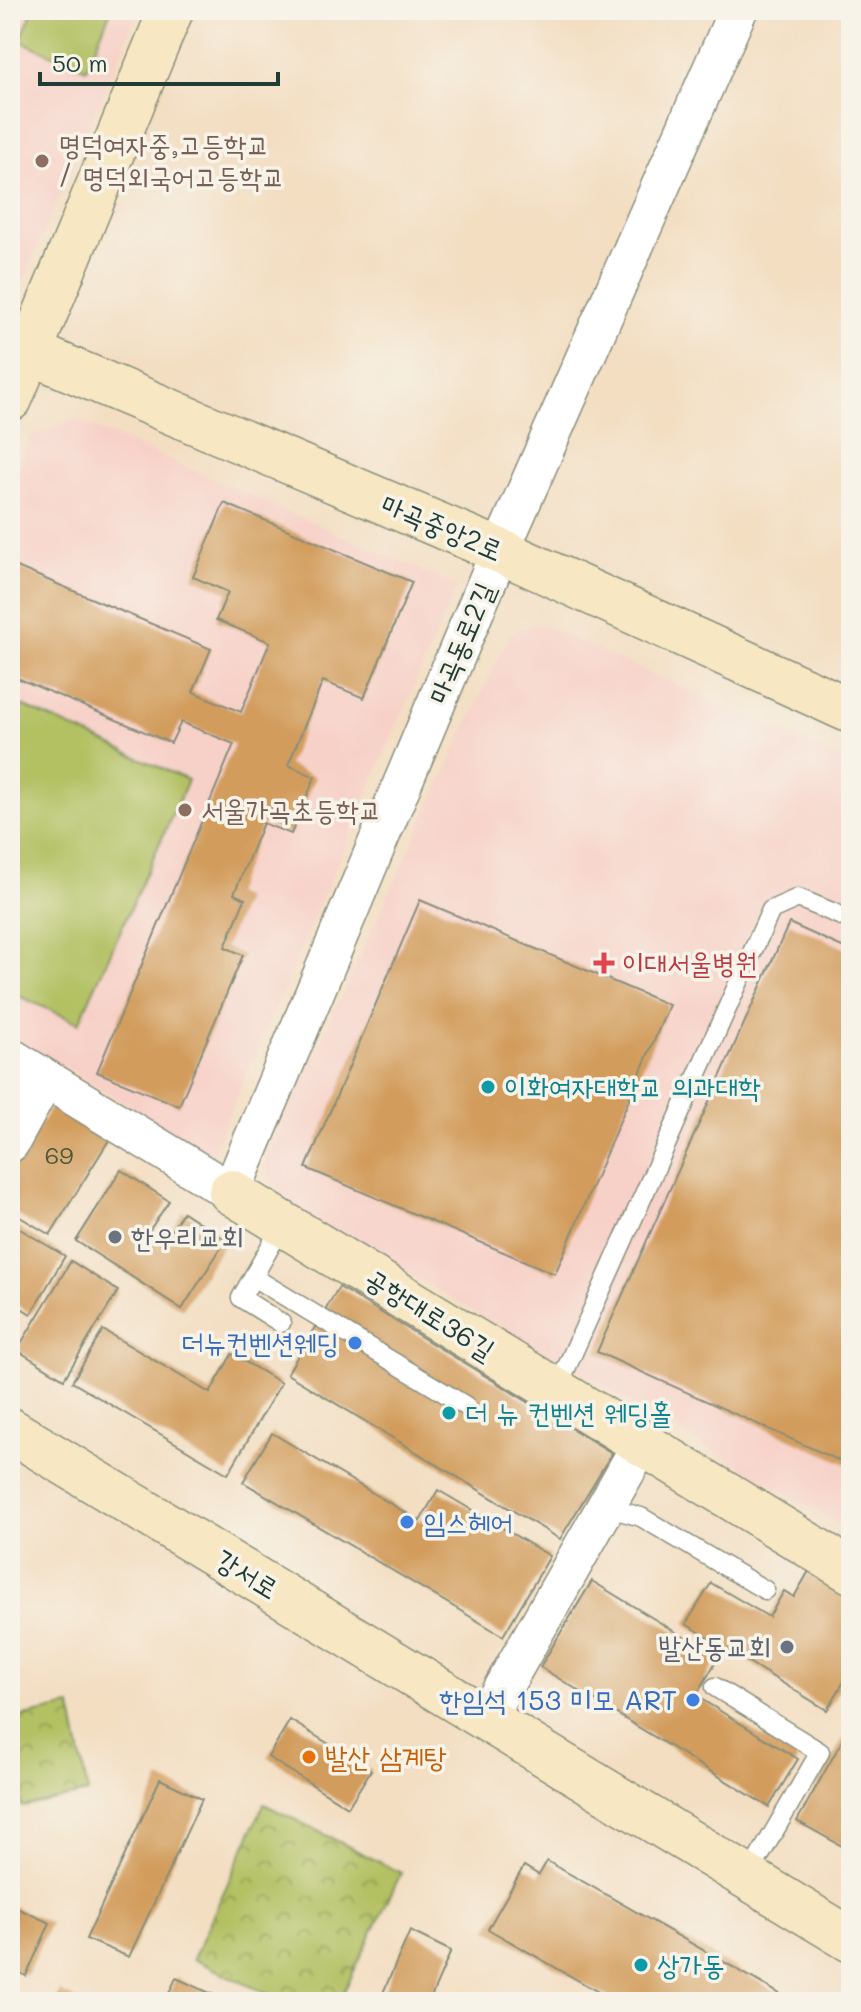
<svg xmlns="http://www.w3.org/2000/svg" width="861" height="2012" viewBox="0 0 861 2012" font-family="Mali,'Poor Story',sans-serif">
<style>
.built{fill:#f7d1c8}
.park{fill:url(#park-crowns);stroke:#697f4c;stroke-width:2}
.pitch{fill:#b3c164;stroke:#697f4c;stroke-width:2}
.building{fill:#d29c5b}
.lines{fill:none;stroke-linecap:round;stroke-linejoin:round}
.lane-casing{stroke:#898e7b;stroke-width:21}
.street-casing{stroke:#898e7b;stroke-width:41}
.secondary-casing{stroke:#898e7b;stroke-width:47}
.path{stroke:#898e7b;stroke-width:5;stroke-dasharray:2 6;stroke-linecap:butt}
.lane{stroke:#fff;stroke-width:18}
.street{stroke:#fff;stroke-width:38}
.secondary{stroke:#f7e8c3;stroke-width:44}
.education-dot{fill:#8d6e63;stroke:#f7f3e8;stroke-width:3}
.health-dot{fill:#e0444e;stroke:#f7f3e8;stroke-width:3}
.culture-dot{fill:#0f9aa8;stroke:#f7f3e8;stroke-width:3}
.worship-dot{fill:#6b7280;stroke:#f7f3e8;stroke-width:3}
.shop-dot{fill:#3f7fe0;stroke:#f7f3e8;stroke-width:3}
.food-dot{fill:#e8710a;stroke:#f7f3e8;stroke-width:3}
.labels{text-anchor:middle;stroke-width:7;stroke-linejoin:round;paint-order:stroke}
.number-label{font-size:24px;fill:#4c553e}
.education-label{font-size:28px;fill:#785e54;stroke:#f7f3e8;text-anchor:start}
.street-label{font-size:28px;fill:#1f3d34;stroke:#f7f3e8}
.health-label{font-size:28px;fill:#be3a42;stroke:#f7f3e8;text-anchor:start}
.culture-label{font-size:28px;fill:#0d838f;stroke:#f7f3e8;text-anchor:start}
.worship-label{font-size:28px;fill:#5b616d;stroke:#f7f3e8;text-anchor:start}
.shop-label{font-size:28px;fill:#366cbe;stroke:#f7f3e8;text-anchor:end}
.food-label{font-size:28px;fill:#c56008;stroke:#f7f3e8;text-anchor:start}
</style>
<defs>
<pattern id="park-crowns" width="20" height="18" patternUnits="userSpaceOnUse" patternTransform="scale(2)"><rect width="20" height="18" fill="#b3c164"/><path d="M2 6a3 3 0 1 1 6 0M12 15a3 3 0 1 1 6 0" fill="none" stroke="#919e53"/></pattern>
</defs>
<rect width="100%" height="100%" fill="#f7f3e8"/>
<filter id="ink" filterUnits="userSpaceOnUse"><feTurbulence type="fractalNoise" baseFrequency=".0125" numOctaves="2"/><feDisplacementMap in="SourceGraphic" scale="16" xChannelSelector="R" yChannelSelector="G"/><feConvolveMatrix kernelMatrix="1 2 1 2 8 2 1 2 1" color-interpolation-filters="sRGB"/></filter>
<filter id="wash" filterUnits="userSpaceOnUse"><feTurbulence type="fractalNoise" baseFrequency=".006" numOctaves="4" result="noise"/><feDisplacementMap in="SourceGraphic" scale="32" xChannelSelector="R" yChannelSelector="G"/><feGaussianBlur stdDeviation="1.8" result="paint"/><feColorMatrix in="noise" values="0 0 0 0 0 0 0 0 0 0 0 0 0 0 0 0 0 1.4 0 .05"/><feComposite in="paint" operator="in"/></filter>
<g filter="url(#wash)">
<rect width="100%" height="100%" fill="#f3dec2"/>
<!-- built -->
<g class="built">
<path d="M 10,10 L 139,10 L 10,311 Z"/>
<path d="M 76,419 L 457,586 L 211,1156 L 10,1035 L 10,486 L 30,437 Z"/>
<path d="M 538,623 L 851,763 L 851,1531 L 275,1196 L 264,1162 L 510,633 Z"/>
</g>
<!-- park -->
<g class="park">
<path d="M 71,1706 L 88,1793 L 22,1807 L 10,1748 L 10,1719 Z"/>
<path d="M 264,1804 L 401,1873 L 339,2002 L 284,2002 L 193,1959 Z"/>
</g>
<!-- pitch -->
<g class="pitch">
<path d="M 33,10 L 111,10 L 86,69 L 20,41 Z"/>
<path d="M 10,700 L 188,780 L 79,1023 L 10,992 Z"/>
</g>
<g id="blocks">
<!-- building -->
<g class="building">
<path d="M 224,503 L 412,582 L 364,698 L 323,681 L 288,765 L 315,777 L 291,834 L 263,823 L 234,894 L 245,899 L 225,947 L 243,955 L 179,1106 L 97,1072 L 234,744 L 181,722 L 171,743 L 10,675 L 10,564 L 211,649 L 193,692 L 241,712 L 270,642 L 216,620 L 228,592 L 193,577 Z"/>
<path d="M 420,900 L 669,1005 L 555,1274 L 306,1168 Z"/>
<path d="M 789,923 L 851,951 L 851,1466 L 597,1352 Z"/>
<path d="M 52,1105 L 109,1140 L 50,1235 L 10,1211 L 10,1173 Z"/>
<path d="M 121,1170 L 169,1201 L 147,1234 L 163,1244 L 183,1212 L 226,1240 L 182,1309 L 76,1241 Z"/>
<path d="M 10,1223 L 65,1256 L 31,1314 L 10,1301 Z"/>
<path d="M 71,1261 L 118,1291 L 64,1379 L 17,1350 Z"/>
<path d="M 339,1287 L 612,1453 L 560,1539 L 287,1374 Z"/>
<path d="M 103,1330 L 210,1393 L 232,1354 L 281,1383 L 228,1474 L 72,1382 Z"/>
<path d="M 272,1433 L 420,1521 L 438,1490 L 550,1556 L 503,1636 L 243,1482 Z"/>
<path d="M 813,1564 L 851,1587 L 851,1670 L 827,1710 L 686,1624 L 711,1583 L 769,1617 L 784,1591 L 794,1597 Z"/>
<path d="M 592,1581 L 718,1658 L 696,1696 L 798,1759 L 769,1807 L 540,1667 Z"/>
<path d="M 290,1720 L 371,1770 L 348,1807 L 268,1757 Z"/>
<path d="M 851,1725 L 851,1851 L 797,1821 Z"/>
<path d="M 160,1779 L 202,1799 L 129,1957 L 86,1939 Z"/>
<path d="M 547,1861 L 794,2002 L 616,2002 L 488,1929 L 524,1866 L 539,1875 Z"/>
<path d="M 10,1905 L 50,1923 L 26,1976 L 10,1968 Z"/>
<path d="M 410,1931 L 451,1951 L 429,2002 L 379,2002 Z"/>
<path d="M 176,1978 L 230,2002 L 165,2002 Z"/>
<path d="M 60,1992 L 82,2002 L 55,2002 Z"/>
</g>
</g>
</g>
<g filter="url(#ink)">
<use href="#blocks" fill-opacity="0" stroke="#898e7b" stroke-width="2"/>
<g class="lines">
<defs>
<g id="lane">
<path d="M 283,1224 L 253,1277 L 466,1406"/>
<path d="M 253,1277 L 241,1298 L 281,1323"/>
<path d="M 556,1391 L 771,910 L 798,898 L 851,920"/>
<path d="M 606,1507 L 641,1517 L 765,1590"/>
<path d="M 715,1687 L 820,1752 L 747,1878"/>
</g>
<g id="street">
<path d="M 10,1057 L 231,1192 L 500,551 L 738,10"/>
<path d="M 10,1143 L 45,1079"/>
<path d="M 485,1719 L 642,1443"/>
</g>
<g id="secondary">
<path d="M 30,352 L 500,551 L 851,711"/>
<path d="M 10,399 L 171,10"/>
<path d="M 231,1192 L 851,1571"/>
<path d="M 10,1430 L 851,1940"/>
</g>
</defs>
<!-- lane casing -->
<use href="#lane" class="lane-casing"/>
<!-- street casing -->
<use href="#street" class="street-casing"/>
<!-- secondary casing -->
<use href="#secondary" class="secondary-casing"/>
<!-- path -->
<g class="path">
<path d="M 10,1379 L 19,1384"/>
<path d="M 10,1523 L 14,1526"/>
</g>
<!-- lane -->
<use href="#lane" class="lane"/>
<!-- street -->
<use href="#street" class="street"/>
<!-- secondary -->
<use href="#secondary" class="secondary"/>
</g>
</g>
<!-- markers -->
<g class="education-dot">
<circle cx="42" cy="161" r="8"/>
<circle cx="185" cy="810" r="8"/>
</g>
<path class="health-dot" d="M600 951h8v8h8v8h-8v8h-8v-8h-8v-8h8z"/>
<g class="culture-dot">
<circle cx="488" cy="1087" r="8"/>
<circle cx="449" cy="1413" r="8"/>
<circle cx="641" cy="1965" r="8"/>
</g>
<g class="worship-dot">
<circle cx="115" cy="1237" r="8"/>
<circle cx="787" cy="1647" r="8"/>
</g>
<g class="shop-dot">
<circle cx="355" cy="1343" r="8"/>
<circle cx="407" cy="1522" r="8"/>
<circle cx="693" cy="1700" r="8"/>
</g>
<circle class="food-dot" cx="309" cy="1757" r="8"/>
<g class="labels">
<!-- number labels -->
<g class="number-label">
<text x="59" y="1164">69</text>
</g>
<!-- education labels -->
<g class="education-label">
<text x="58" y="155">명덕여자중,고등학교<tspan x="58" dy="32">/ 명덕외국어고등학교</tspan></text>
<text x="201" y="820">서울가곡초등학교</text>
</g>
<!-- street labels -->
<g class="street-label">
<text transform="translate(442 527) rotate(23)" y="10">마곡중앙2로</text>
<text transform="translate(461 643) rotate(-67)" y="10">마곡동로2길</text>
<text transform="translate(430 1314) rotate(32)" y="10">공항대로36길</text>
<text transform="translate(247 1574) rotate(31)" y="10">강서로</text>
</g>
<!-- health labels -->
<g class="health-label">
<text x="622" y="973">이대서울병원</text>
</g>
<!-- culture labels -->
<g class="culture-label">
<text x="504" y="1097">이화여자대학교 의과대학</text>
<text x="465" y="1423">더 뉴 컨벤션 웨딩홀</text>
<text x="657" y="1975">상가동</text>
</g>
<!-- worship labels -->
<g class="worship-label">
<text x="131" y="1247">한우리교회</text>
<text x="771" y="1657" text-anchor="end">발산동교회</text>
</g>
<!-- shop labels -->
<g class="shop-label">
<text x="339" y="1353">더뉴컨벤션웨딩</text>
<text x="423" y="1532" text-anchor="start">임스헤어</text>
<text x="677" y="1710">한임석 153 미모 ART</text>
</g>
<!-- food labels -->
<g class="food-label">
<text x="325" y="1767">발산 삼계탕</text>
</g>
</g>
<!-- margin -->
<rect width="861" height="2012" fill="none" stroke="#f7f3e8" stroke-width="40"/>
<!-- scale -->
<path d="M40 72v12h238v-12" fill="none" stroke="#1f3d34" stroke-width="4"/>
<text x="52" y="72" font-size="24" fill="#1f3d34" stroke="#f7f3e8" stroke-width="6" paint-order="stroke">50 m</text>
</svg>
